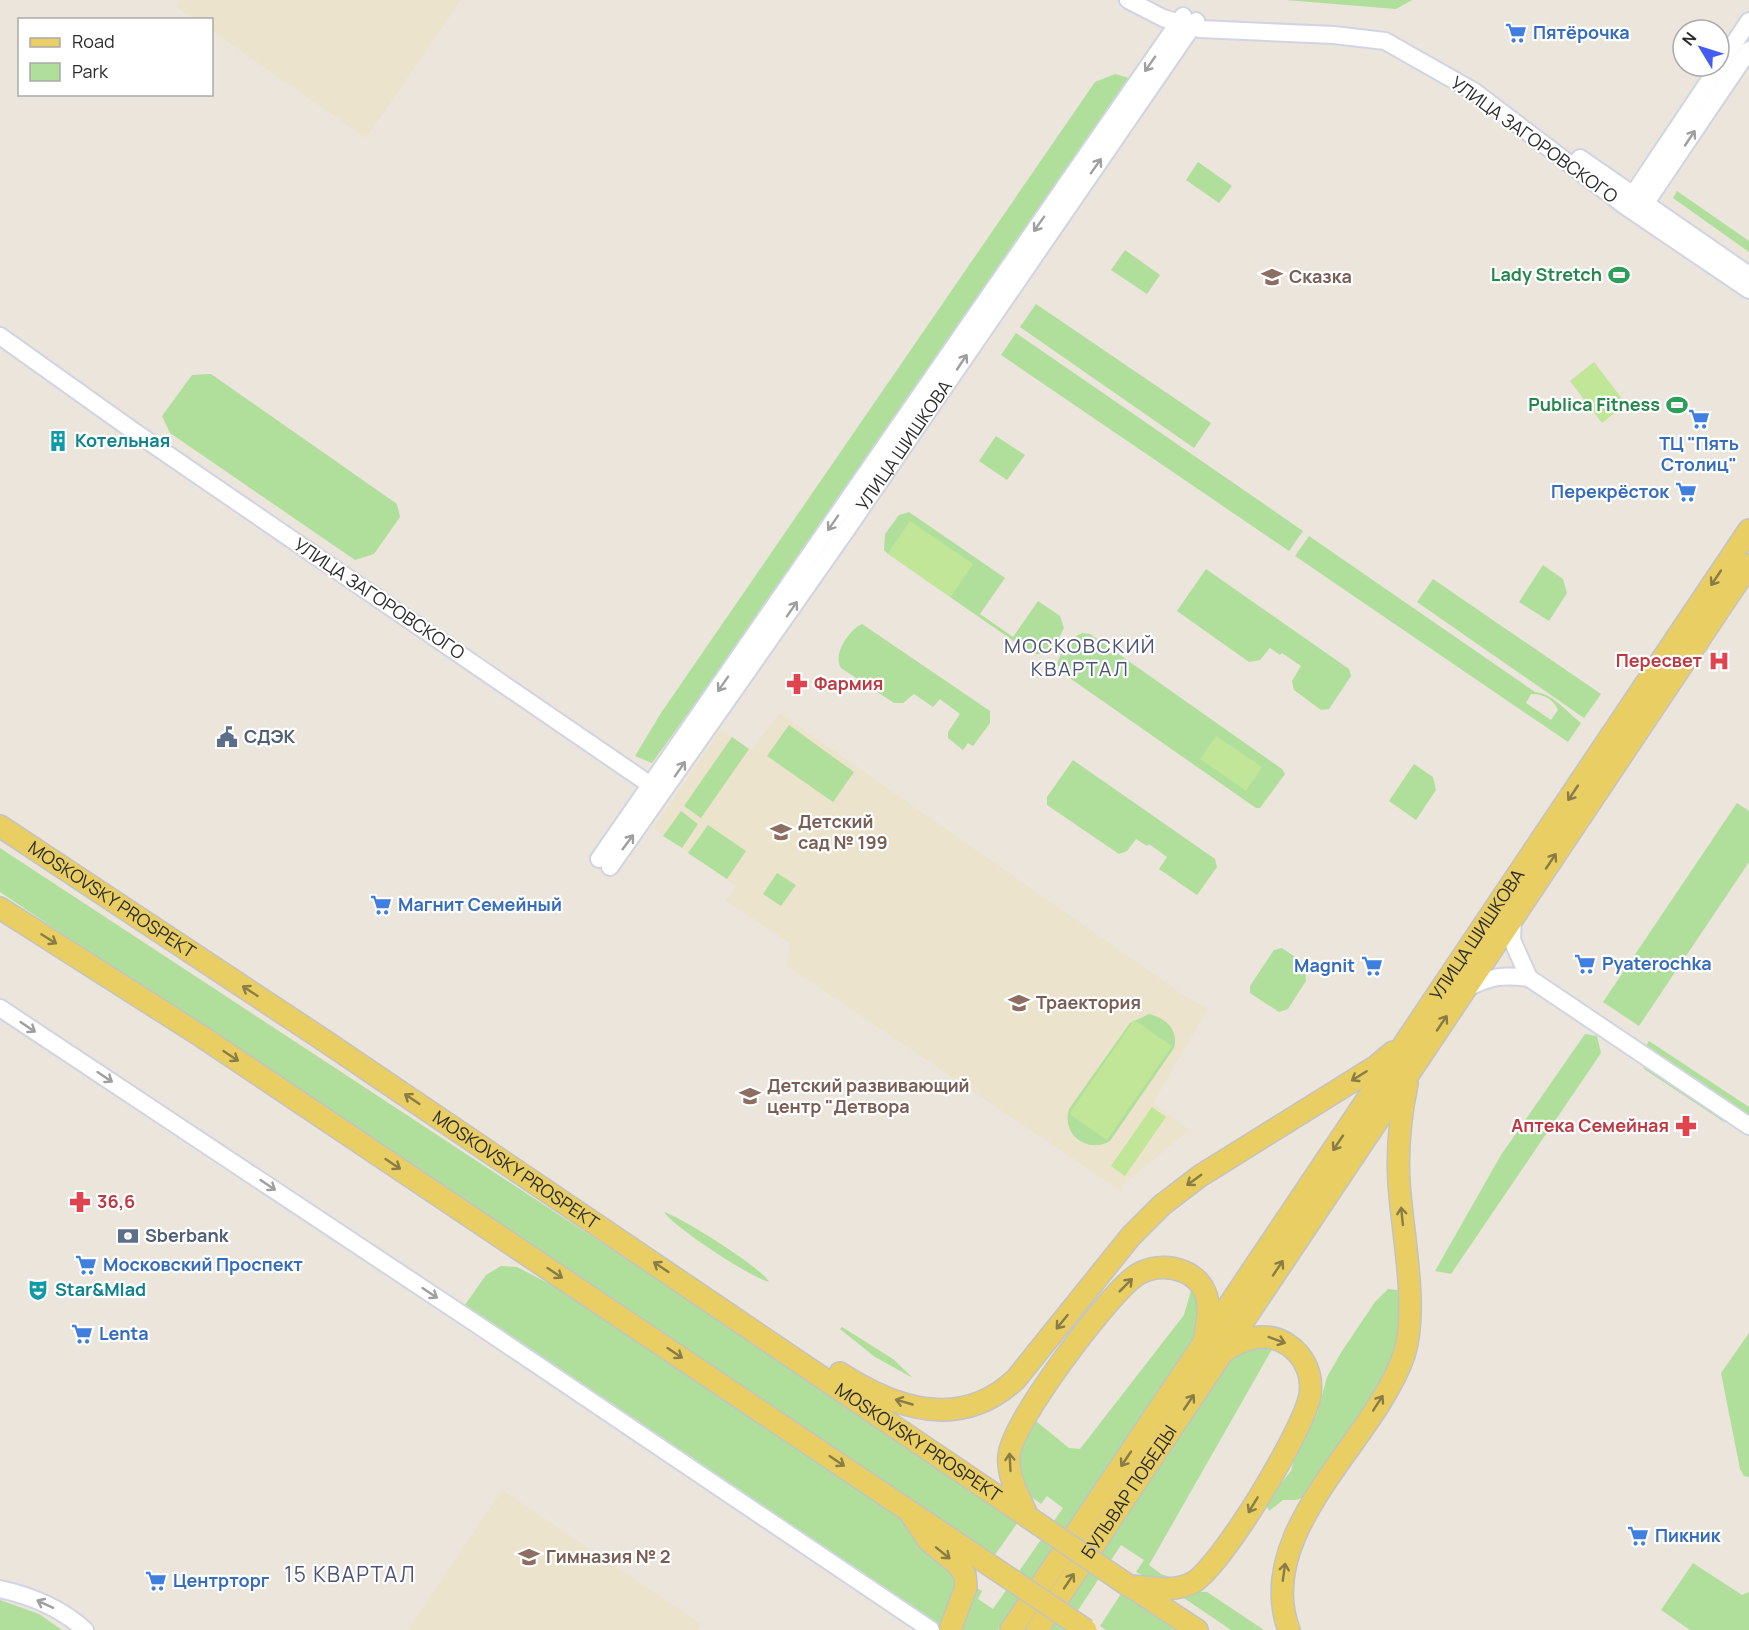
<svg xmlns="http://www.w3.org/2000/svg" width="1749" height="1630" font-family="Manrope,sans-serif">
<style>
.education{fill:#ece3cc}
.green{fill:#afdf9b;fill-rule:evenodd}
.pitch{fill:#c1e697}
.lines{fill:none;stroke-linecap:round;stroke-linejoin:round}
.minor-casing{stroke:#d1d4e2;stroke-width:20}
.major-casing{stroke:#c3c3c3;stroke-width:24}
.minor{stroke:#fff;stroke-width:16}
.major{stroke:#e9cf63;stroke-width:21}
.major-bridge-casing{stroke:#c3c3c3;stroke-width:24;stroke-linecap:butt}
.major-bridge{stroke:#e9cf63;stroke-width:21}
.oneway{stroke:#9f9f9f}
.oneway2{stroke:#8a7c46}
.labels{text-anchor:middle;stroke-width:4.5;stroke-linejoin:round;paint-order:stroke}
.shop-label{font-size:18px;font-weight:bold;fill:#366cbe;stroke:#fff;text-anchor:start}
.street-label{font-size:18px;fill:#2a2a2a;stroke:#fff}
.leisure-label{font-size:18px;font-weight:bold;fill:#27864d;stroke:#fff;text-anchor:end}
.education-label{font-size:18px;font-weight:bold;fill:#785e54;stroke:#fff;text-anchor:start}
.culture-label{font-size:18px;font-weight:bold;fill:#0d838f;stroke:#fff;text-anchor:start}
.health-label{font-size:18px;font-weight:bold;fill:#be3a42;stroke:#fff;text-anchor:end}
.service-label{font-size:18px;font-weight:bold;fill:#4e5e75;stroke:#fff;text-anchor:start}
.neighbourhood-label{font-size:20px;letter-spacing:1.5px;fill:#4c5278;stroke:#fff}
.quarter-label{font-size:21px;letter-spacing:1.5px;fill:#4c5278;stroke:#fff}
</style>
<rect width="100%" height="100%" fill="#ebe5dc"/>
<g class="education">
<path d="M180 0H461L366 138 212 31V20L194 19 176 7Z"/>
<path d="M780 713 1185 996 1208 1009 1153 1103 1189 1130 1118 1189 787 966 790 943 726 901 736 886 653 828 721 730 751 750Z"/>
<path d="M502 1490 701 1624 698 1630H408Z"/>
</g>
<g class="green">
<path d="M1286 0H1412L1396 9Z"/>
<path d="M1115 74 1129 78 740 641 652 763 635 756 661 713 1095 82Z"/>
<path d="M1198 162 1232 186 1219 203 1186 180Z"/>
<path d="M1677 191 1749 241V252L1673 198Z"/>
<path d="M1125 250 1160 275 1147 294 1111 270Z"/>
<path d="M1036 304 1211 423 1194 448 1020 327Z"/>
<path d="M1016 333 1303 531 1289 551 1001 355Z"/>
<path d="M211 374 397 504 400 517 374 554 355 560 170 433 162 416 192 375Z"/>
<path d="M996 436 1025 455 1007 480 979 461Z"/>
<path d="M909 512 1005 578 980 614 1013 637 1038 601 1060 616 1064 628C1057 642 1049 659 1031 653L950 597 972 564 910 522 888 554 884 550 885 534 899 515Z"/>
<path d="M1309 536 1535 692C1552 693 1567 712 1581 723L1568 742 1295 556ZM1531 694C1543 694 1553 698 1558 710L1551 720 1526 703Z"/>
<path d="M1543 565 1563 579 1567 593 1549 621 1519 602Z"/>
<path d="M1206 569 1349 669 1351 676 1329 709 1321 710 1294 690 1292 681 1301 666 1282 653 1280 655 1270 648 1260 660 1249 662 1177 611Z"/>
<path d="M1433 579 1601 694 1584 718 1417 602Z"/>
<path d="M862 624 990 711V723L973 746 968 743 963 750 948 738V732L960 714 940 699 933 707 914 694 903 703H894L841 668C832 654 850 629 862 624Z"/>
<path d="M1082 633 1090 634 1282 769 1285 774 1260 808H1256L1061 672 1057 664C1061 651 1070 638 1082 633Z"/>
<path d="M789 725 854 772 833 802 767 756Z"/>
<path d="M732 737 749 749 701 818 684 806Z"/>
<path d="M1073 760 1215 859 1217 867 1197 895 1159 869 1167 857 1149 844 1147 846 1136 839 1127 851 1119 854 1047 805V797Z"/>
<path d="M1414 764 1433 777 1436 790 1416 820 1389 801Z"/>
<path d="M1737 803 1749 811V862L1639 1026 1603 1002Z"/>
<path d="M681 811 698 824 682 848 663 836Z"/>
<path d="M708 825 746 851 727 879 688 853Z"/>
<path d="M0 848 1021 1518 992 1559 0 892Z"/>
<path d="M777 873 796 885 781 906 763 894Z"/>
<path d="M1282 948 1304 963 1306 981 1288 1009 1279 1012 1250 993V986L1274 950Z"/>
<path d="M1149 1014C1166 1018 1179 1030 1174 1048L1110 1141C1088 1154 1061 1135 1069 1109L1130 1023Z"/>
<path d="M1585 1034 1597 1036 1601 1053 1451 1274 1435 1271 1501 1155Z"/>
<path d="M1649 1041 1749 1107V1126L1740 1120 1724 1122 1644 1069 1641 1053Z"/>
<path d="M664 1212C681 1217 762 1268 769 1282 750 1277 675 1228 664 1212Z"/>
<path d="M501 1266 517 1267 586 1303 907 1508 958 1565 950 1630H931L460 1312 486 1275Z"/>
<path d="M1192 1287 1198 1306 1197 1334 998 1630H957L975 1587 982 1591 978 1599 993 1609 1063 1508 1047 1496 1041 1504 1021 1489 1015 1465 1031 1417 1069 1448 1080 1449 1184 1315Z"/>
<path d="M1388 1289 1397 1290 1404 1298 1399 1356 1308 1496 1296 1500H1283L1269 1511 1266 1505 1274 1485 1282 1482 1291 1471 1295 1455 1317 1414 1327 1377 1342 1351 1375 1302Z"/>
<path d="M842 1327 893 1359 913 1378 875 1357 840 1329Z"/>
<path d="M1749 1333V1477L1744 1476 1740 1469 1721 1373Z"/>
<path d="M1275 1344 1149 1565 1161 1574 1176 1579H1150L1136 1572 1144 1560 1121 1545 1065 1630H1048L1236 1351Z"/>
<path d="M1693 1563 1742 1595 1749 1592V1630H1690L1661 1610Z"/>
<path d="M1186 1591 1207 1592 1264 1630H1231L1181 1596Z"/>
<path d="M1121 1594 1176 1630H1106L1100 1626Z"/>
<path d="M0 1600 39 1614 62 1630H0Z"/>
</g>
<g class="pitch">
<path d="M1594 362 1626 404 1602 423 1570 381Z"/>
<path d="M910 521 973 564 950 597 888 554Z"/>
<path d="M1216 736 1262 767 1246 791 1200 759Z"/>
<path d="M1134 1020 1172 1046 1107 1140 1069 1114Z"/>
<path d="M1152 1107 1166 1117 1125 1176 1111 1166Z"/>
</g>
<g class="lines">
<defs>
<g id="minor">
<path d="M1128 0 1163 18 1200 29 1334 35 1385 41 1475 92 1625 206 1749 290"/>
<path d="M1719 66 1749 21"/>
<path d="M1580 158 1749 275"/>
<path d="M1626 205 1719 66"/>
<path d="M1639 213 1749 50"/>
<path d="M0 336 132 430 652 786"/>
<path d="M599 859 1183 16"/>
<path id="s1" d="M610 867 845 532 1196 21"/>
<path d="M1529 978 1749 1126"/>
<path d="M1466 989C1488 977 1503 974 1529 978L1512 940 1513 918"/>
<path d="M0 1008 487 1331 931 1630"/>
<path d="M0 1589C32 1596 61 1608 85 1630"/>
</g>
<g id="major">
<path id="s2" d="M0 826 325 1041 1028 1517"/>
<path d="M0 908 201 1036 994 1568"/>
<path d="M840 1373C897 1410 962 1430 1016 1379L1131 1236 1162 1205 1200 1176 1375 1067 1393 1052"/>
<path d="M912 1516 929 1541 958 1565 965 1575 966 1587 950 1630"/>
<path d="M1028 1517C1020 1498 1007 1477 1009 1456 1011 1423 1106 1298 1134 1277 1155 1261 1193 1265 1205 1292 1211 1305 1207 1323 1205 1337"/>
<path d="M1129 1586C1150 1587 1173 1593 1192 1583 1221 1568 1305 1428 1310 1395 1313 1374 1304 1355 1287 1344 1264 1330 1243 1339 1223 1352"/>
<path d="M1130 1586 1197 1630"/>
<path id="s3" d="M1011 1630 1749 530"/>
<path id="s4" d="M1037 1630 1749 565"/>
<path d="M1289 1630C1252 1531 1375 1441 1404 1355 1419 1310 1402 1231 1399 1183 1397 1149 1400 1117 1407 1084"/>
</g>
</defs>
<use href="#minor" class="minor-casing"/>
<use href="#major" class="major-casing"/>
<use href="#minor" class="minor"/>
<use href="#major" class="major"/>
<defs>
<g id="major-bridge">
<path d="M1028 1517 1129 1586"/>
<path d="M994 1568 1086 1630"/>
</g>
</defs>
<use href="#major-bridge" class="major-bridge-casing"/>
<use href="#major-bridge" class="major-bridge"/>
</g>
<defs><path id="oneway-shaft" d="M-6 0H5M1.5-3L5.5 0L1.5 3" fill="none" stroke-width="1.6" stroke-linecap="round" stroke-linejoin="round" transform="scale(1.5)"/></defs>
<g class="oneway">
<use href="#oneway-shaft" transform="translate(1150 64) rotate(125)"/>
<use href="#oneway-shaft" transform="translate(1690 138) rotate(-56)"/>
<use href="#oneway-shaft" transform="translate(1096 166) rotate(-55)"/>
<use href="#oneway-shaft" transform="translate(1039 224) rotate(125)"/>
<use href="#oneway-shaft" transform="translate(962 362) rotate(-56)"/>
<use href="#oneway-shaft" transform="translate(833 523) rotate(125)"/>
<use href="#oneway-shaft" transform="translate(792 609) rotate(-55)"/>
<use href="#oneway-shaft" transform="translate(723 684) rotate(125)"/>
<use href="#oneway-shaft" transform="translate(680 769) rotate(-55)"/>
<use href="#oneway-shaft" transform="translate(628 842) rotate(-53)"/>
<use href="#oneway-shaft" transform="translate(28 1027) rotate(34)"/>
<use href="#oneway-shaft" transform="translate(105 1077) rotate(34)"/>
<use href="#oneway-shaft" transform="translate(268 1185) rotate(34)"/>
<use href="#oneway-shaft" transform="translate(430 1293) rotate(34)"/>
<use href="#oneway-shaft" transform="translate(45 1604) rotate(-155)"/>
</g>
<g class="oneway2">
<use href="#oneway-shaft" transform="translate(1716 578) rotate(124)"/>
<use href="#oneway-shaft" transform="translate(1573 793) rotate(124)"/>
<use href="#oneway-shaft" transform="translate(1551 861) rotate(-56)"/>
<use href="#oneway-shaft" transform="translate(49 939) rotate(32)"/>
<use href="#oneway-shaft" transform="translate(250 991) rotate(-147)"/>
<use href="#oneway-shaft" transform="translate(1442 1023) rotate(-56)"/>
<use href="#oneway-shaft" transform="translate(231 1056) rotate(34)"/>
<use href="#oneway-shaft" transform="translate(1359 1076) rotate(148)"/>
<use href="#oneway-shaft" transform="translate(412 1099) rotate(-146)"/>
<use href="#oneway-shaft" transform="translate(1338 1143) rotate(124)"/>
<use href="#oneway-shaft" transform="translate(393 1164) rotate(34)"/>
<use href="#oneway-shaft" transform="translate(1194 1180) rotate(144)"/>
<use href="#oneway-shaft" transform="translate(1402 1216) rotate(-96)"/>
<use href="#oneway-shaft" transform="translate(661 1267) rotate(-146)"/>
<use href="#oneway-shaft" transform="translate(1278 1268) rotate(-56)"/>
<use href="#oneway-shaft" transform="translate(555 1273) rotate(34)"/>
<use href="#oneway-shaft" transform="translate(1126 1285) rotate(-45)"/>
<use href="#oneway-shaft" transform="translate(1062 1322) rotate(129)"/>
<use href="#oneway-shaft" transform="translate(1277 1340) rotate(20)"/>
<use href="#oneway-shaft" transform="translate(675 1353) rotate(34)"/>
<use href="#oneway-shaft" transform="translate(904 1402) rotate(-164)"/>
<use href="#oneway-shaft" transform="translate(1189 1402) rotate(-56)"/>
<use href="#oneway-shaft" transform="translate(1378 1403) rotate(-57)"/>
<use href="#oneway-shaft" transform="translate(1126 1459) rotate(124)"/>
<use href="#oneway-shaft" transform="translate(837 1461) rotate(34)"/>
<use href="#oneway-shaft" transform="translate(1010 1462) rotate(-93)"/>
<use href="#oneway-shaft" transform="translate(1253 1505) rotate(121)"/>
<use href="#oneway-shaft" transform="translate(943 1553) rotate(39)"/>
<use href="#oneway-shaft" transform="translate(1284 1572) rotate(-82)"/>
<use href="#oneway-shaft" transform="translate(1069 1581) rotate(-56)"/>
</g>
<defs>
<symbol id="supermarket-bare" viewBox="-9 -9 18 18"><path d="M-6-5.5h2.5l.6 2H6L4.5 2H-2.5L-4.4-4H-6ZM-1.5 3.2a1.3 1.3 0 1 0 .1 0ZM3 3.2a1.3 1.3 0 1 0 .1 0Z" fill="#3f7fe0" stroke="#fff" stroke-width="2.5" paint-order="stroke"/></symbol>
<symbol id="stadium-bare" viewBox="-9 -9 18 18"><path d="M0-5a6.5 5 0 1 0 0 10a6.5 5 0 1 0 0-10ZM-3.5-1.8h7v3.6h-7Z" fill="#2e9e5b" stroke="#fff" stroke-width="2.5" paint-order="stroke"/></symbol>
<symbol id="school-bare" viewBox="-9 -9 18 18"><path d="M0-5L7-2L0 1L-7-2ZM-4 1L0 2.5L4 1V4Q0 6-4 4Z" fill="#8d6e63" stroke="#fff" stroke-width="2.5" paint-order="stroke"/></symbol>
<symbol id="building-bare" viewBox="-9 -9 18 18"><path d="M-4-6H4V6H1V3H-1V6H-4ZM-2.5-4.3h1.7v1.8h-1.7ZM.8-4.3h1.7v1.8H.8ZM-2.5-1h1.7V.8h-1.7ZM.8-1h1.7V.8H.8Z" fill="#0f9aa8" stroke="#fff" stroke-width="2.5" paint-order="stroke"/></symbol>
<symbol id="hospital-bare" viewBox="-9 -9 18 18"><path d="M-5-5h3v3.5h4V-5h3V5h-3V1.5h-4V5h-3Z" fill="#e0444e" stroke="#fff" stroke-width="2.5" paint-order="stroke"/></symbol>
<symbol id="pharmacy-bare" viewBox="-9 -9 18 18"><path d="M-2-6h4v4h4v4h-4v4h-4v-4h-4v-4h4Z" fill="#e0444e" stroke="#fff" stroke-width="2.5" paint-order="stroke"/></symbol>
<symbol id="civic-bare" viewBox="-9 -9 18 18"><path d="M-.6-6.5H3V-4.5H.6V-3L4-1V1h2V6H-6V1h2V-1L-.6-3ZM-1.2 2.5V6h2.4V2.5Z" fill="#5c6f8a" stroke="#fff" stroke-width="2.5" paint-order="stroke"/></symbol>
<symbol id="bank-bare" viewBox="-9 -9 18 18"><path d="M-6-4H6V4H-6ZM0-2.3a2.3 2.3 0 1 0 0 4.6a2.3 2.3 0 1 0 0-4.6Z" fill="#5c6f8a" stroke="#fff" stroke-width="2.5" paint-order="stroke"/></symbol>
<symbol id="theatre-bare" viewBox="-9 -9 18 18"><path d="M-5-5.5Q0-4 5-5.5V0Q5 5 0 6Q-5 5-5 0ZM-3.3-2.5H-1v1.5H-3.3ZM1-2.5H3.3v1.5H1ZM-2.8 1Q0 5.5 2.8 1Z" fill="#0f9aa8" stroke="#fff" stroke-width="2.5" paint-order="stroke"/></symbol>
</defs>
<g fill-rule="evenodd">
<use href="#supermarket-bare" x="1501" y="18" width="30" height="30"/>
<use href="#stadium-bare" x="1604" y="260" width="30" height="30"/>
<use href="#school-bare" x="1257" y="262" width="30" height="30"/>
<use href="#stadium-bare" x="1662" y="390" width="30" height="30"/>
<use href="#supermarket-bare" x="1684" y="404" width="30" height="30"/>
<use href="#building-bare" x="43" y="426" width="30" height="30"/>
<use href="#supermarket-bare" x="1671" y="477" width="30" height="30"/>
<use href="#hospital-bare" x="1704" y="646" width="30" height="30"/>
<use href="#pharmacy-bare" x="782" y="669" width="30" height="30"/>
<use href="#civic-bare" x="212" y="722" width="30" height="30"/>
<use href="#school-bare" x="766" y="817" width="30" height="30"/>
<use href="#supermarket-bare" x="366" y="890" width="30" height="30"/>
<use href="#supermarket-bare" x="1570" y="949" width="30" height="30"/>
<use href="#supermarket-bare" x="1357" y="951" width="30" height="30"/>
<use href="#school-bare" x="1004" y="988" width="30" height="30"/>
<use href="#school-bare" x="735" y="1081" width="30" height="30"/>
<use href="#pharmacy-bare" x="1671" y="1111" width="30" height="30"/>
<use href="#pharmacy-bare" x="65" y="1187" width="30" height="30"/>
<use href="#bank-bare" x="113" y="1221" width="30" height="30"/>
<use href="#supermarket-bare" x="71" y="1250" width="30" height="30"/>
<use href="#theatre-bare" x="23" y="1275" width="30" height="30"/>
<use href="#supermarket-bare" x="67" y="1319" width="30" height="30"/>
<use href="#supermarket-bare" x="1623" y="1521" width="30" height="30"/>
<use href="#school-bare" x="514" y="1542" width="30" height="30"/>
<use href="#supermarket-bare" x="141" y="1566" width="30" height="30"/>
</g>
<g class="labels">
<g class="shop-label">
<text x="1533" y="39">Пятёрочка</text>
<text x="1699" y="450" text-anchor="middle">ТЦ "Пять<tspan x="1699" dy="21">Столиц"</tspan></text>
<text x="1669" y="498" text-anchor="end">Перекрёсток</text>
<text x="398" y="911">Магнит Семейный</text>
<text x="1602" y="970">Pyaterochka</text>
<text x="1355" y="972" text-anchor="end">Magnit</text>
<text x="103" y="1271">Московский Проспект</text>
<text x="99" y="1340">Lenta</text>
<text x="1655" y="1542">Пикник</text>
<text x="173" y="1587">Центрторг</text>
</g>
<g class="street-label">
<text transform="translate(1534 140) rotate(36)" y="6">УЛИЦА ЗАГОРОВСКОГО</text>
<text dy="6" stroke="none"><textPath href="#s1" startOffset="514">УЛИЦА ШИШКОВА</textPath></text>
<text transform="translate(379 599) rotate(34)" y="6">УЛИЦА ЗАГОРОВСКОГО</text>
<text dy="6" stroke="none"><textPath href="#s2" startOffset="134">MOSKOVSKY PROSPEKT</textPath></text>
<text dy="6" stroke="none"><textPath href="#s3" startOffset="837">УЛИЦА ШИШКОВА</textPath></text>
<text dy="6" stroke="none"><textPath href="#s2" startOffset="620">MOSKOVSKY PROSPEKT</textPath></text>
<text dy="6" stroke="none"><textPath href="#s2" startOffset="1106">MOSKOVSKY PROSPEKT</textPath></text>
<text dy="6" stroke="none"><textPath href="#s4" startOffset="166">БУЛЬВАР ПОБЕДЫ</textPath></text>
</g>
<g class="leisure-label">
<text x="1602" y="281">Lady Stretch</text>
<text x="1660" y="411">Publica Fitness</text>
</g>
<g class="education-label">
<text x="1289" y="283">Сказка</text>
<text x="798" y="828">Детский<tspan x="798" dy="21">сад № 199</tspan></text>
<text x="1036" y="1009">Траектория</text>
<text x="767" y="1092">Детский развивающий<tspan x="767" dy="21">центр "Детвора</tspan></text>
<text x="546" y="1563">Гимназия № 2</text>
</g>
<g class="culture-label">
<text x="75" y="447">Котельная</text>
<text x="55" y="1296">Star&amp;Mlad</text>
</g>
<g class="health-label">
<text x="1702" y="667">Пересвет</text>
<text x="814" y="690" text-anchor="start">Фармия</text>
<text x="1669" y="1132">Аптека Семейная</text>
<text x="97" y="1208" text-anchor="start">36,6</text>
</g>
<g class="service-label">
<text x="244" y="743">СДЭК</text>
<text x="145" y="1242">Sberbank</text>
</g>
<g class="neighbourhood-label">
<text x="1080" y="653">МОСКОВСКИЙ<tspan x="1080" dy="23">КВАРТАЛ</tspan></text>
</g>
<g class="quarter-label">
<text x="350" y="1582">15 КВАРТАЛ</text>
</g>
</g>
<rect x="18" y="18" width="195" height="78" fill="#ffffff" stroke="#aaaaaa" stroke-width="1.5"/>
<rect x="30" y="38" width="30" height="9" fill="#e9cf63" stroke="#aaaaaa" stroke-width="1.5"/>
<text x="72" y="48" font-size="18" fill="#2a2a2a">Road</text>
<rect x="30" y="63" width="30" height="18" fill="#afdf9b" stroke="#aaaaaa" stroke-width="1.5"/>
<text x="72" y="78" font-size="18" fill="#2a2a2a">Park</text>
<g transform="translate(1701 48) rotate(308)"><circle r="28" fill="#ffffff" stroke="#aaaaaa" stroke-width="1.5"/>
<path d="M0-4.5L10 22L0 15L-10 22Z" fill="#445df0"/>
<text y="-9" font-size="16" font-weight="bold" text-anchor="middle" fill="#2a2a2a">N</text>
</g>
</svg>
